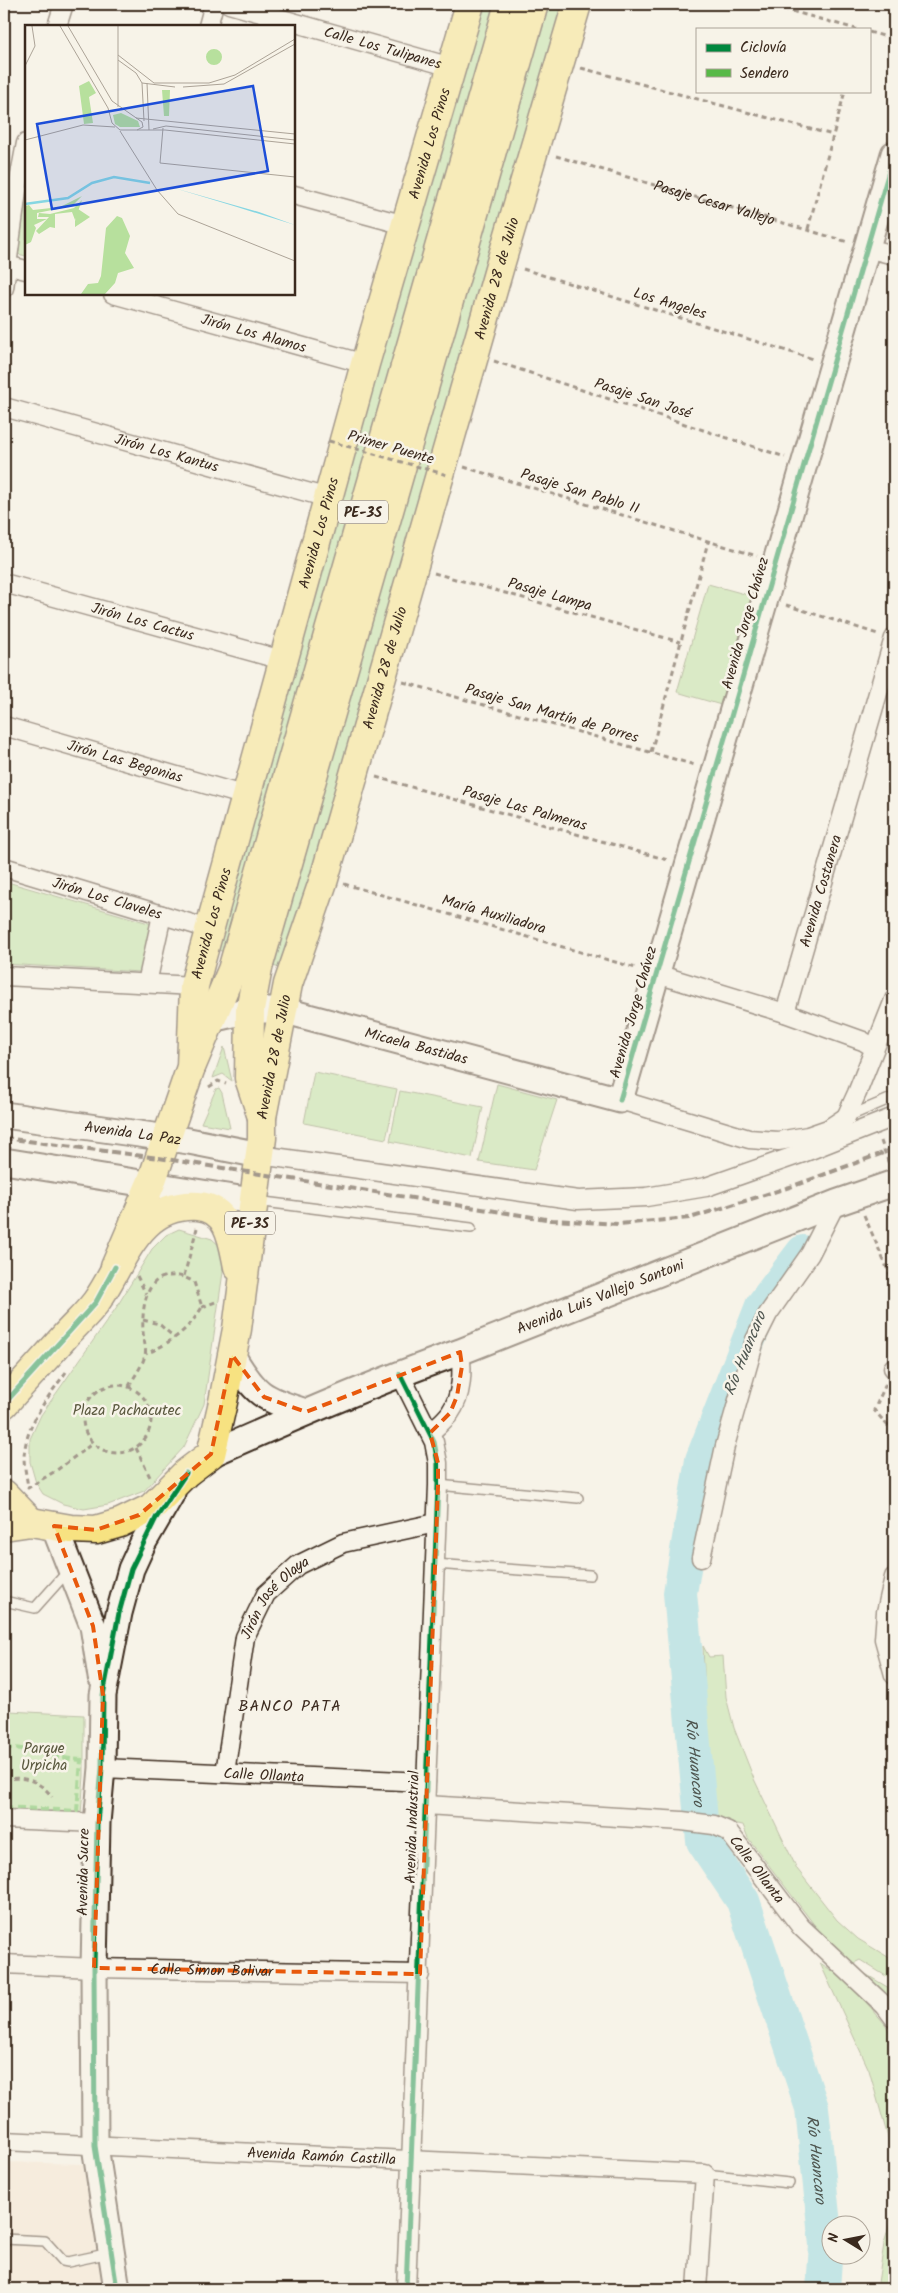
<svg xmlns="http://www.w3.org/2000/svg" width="898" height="2293" font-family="Kalam,sans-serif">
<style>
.built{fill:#f3e5d1}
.green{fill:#b7e09d;stroke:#79855e}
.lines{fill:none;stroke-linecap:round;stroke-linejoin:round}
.river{stroke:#86d6e2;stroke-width:34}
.lane-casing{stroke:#3b2a1e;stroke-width:12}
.street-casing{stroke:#3b2a1e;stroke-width:21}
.secondary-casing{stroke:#3b2a1e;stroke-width:29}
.primary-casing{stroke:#3b2a1e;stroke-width:31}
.highway-casing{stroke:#3b2a1e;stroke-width:31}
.path{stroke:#3b2a1e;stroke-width:3;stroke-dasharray:5 4;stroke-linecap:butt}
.lane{stroke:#f7f3e8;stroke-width:9}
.street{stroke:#f7f3e8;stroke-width:18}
.secondary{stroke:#f7f3e8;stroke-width:25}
.primary{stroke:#f7e281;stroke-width:28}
.highway{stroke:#f7e281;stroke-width:28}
.rail{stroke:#3b2a1e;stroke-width:4;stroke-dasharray:8 4;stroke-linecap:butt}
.path-bridge{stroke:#3b2a1e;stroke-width:3;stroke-dasharray:5 4;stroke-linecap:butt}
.quiet{stroke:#58b947;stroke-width:4;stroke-dasharray:8 4;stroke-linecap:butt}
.cycleway-casing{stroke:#f7f3e8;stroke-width:8}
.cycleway{stroke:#00873e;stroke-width:5}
.marked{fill:none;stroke:#e8590c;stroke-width:4;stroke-dasharray:10 6;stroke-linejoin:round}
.labels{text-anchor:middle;stroke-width:5;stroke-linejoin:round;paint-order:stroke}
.shield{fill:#f7f3e8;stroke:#73665b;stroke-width:1}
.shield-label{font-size:14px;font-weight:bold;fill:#3b2a1e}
.street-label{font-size:15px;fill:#3b2a1e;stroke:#f7f3e8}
.park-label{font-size:15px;fill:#5a583e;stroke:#f7f3e8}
.water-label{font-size:16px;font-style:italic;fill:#4e554f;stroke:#f7f3e8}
.neighbourhood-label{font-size:16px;letter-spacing:1px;fill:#3b2a1e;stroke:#f7f3e8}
.inset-river{fill:none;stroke:#86d6e2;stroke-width:2.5}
.inset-road{fill:none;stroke:#aca397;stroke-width:1}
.view{fill:#1d4ed8;fill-opacity:0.15;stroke:#1d4ed8;stroke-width:2.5}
.inset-edge{fill:none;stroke:#3b2a1e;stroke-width:2.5}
</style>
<rect width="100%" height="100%" fill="#f7f3e8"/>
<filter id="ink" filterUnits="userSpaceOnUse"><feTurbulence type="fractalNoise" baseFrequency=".02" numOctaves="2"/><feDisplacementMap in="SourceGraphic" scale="10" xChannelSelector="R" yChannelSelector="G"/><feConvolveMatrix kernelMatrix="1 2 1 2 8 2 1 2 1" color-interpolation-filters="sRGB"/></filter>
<g filter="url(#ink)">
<path class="built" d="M4 2162 83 2164 105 2289H4Z"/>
<g class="green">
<path d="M481 4H500L229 954 211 947Z"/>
<path d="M541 4H564L290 971 266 964Z"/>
<path d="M25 204H26V256L18 254Z"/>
<path d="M708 584 752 596 721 705 677 692Z"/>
<path d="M4 881 152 924 141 972 4 964Z"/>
<path d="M224 1047 232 1081 223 1074 213 1078Z"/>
<path d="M314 1072 397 1089 386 1139 304 1123Z"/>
<path d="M497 1084 557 1100 534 1170 479 1162Z"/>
<path d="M219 1088 222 1093 230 1128 201 1123 216 1089Z"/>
<path d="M400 1091 483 1107 472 1158 390 1141Z"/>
<path d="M179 1229 212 1239 222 1248 223 1272 204 1404 184 1447 144 1491 108 1505 84 1509 63 1504 43 1494 36 1483 30 1462V1439L41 1415 116 1308 152 1249 166 1235Z"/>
<path d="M703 1646 709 1657 723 1656 726 1697 734 1728 754 1779 797 1869 837 1920 858 1939 888 1957 894 1964V1981L860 1960 852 1964 822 1935 748 1838 743 1825 710 1820Z"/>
<path d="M4 1699H7L9 1711 84 1715V1776L81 1814 4 1811Z"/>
<path d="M820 1963 847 1980 885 2024 894 2039V2289H877L884 2244 893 2212 889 2141 869 2070Z"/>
<path d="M862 1972 894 1991V2005L858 1974Z"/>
</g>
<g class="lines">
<path class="river" id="s1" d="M803 1252 762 1306 702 1460 680 1593 703 1841 743 1901 812 2108 826 2245 823 2289"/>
<defs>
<g id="lane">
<path d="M847 1117 894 1097"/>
<path d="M256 1201 471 1228"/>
<path d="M438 1485 578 1498"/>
<path d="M434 1564 590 1575"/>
<path d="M4 1601 35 1608 69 1570"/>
<path d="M705 2174 789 2183"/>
<path d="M4 2239 45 2241 63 2261 68 2262 110 2253"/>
</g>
<g id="street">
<path id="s3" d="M229 4 451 67"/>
<path d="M57 26 64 4"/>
<path d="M208 26 214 4"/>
<path d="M294 195 405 225"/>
<path d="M867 248 894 255"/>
<path d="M6 265 26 270"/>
<path d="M4 288 17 191 26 143"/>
<path id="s4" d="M113 294 365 364"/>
<path id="s5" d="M4 407 328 498"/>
<path id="s6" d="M4 583 282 660"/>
<path id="s7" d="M4 726 246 796"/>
<path id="s8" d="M4 867 209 929"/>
<path id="s9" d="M657 974 785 1013 894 638"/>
<path d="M4 976 194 986"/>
<path d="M147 983 162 915"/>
<path d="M785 1013 863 1041 874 1048"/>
<path d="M620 1100 749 1139 778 1141 808 1136 828 1129 846 1117"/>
<path d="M839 1127 846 1117 857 1093 894 1000"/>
<path d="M260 1155 578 1200 646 1197 706 1187 803 1153 894 1117"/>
<path d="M893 1368 894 1367"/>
<path d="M400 1374 434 1442 438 1463V1485L406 2289"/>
<path d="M430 1433C436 1427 445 1420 450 1413 462 1396 463 1371 460 1352"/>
<path d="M701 1558 725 1446 755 1340 768 1314 810 1254 836 1203"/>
<path d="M894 1577 886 1612 884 1639 894 1675"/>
<path id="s10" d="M102 1768 426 1782"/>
<path id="s11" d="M225 1773 245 1637 266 1594 298 1565 343 1543 436 1523"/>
<path id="s12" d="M426 1805 682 1821 714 1825 728 1831 801 1927 885 2006 894 2018"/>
<path d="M4 1819 97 1823"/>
<path id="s13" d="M4 1964 94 1968 420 1974"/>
<path id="s14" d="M4 2141 705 2174 697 2289"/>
</g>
<g id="secondary">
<path id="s15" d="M211 1019 250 1010H282L620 1100 894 154"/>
<path id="s16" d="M4 1115 189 1141 260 1155"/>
<path d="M4 1161 252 1201"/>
<path d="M232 1355C255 1394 262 1399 306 1412"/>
<path id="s17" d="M211 1454C293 1418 375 1382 460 1352L836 1203 894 1183"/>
<path d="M54 1526 93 1626 101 1677"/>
<path d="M117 2289 95 2146 94 1968 97 1823 102 1768 103 1695 119 1613 131 1569 143 1543 172 1493"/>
</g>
<g id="primary">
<path d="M192 1065 232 970 509 4"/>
<path d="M262 1117 249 1078 250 1010 258 968 534 4"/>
</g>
<g id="highway">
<path id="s18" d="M115 1267 151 1183 191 1067 194 986 201 960 365 364 470 4"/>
<path d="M4 1404C24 1381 45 1359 65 1336 75 1325 87 1314 96 1302 124 1263 137 1202 198 1206 230 1208 233 1243 238 1267"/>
<path d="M4 1494 31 1522"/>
<path id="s19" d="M4 1526 31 1522 71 1529 96 1530 120 1523 151 1508 186 1473 211 1454 223 1402 237 1329 262 1138V1117L288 984 324 879 501 262 577 4"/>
</g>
</defs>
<use href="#lane" class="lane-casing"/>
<use href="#street" class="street-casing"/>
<use href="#secondary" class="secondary-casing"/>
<use href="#primary" class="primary-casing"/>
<use href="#highway" class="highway-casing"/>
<g class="path">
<path d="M766 4 856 29"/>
<path d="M869 32 894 39"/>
<path d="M581 68 833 135"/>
<path id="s2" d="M556 156 848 242"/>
<path d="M808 229 845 91"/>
<path d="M523 269 813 359"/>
<path d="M494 361 785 457"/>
<path d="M464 467 757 556"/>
<path d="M434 573 680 642"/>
<path d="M786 605 878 634"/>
<path d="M403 682 695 765"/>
<path d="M651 752 708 542"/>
<path d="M376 777 668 860"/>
<path d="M344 884 636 968"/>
<path d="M209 1087 218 1081 226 1084"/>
<path d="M864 1215 894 1284"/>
<path d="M137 1276 146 1294"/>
<path d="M184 1276 197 1228"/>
<path d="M202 1307 218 1301"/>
<path d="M143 1320 159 1324 175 1338"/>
<path d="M66 1372C47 1399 26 1423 24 1457 24 1467 27 1478 28 1488L57 1470 93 1443"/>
<path d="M886 1384 874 1410 894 1433"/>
<circle cx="117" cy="1419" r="34"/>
<path d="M129 1386C134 1377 143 1365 145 1355 147 1348 143 1339 143 1331 142 1314 144 1282 164 1277 176 1274 184 1276 194 1282L202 1307C189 1330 170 1343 146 1354"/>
<path d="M136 1448 150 1477"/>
<path d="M4 1780C22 1775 41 1781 52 1797"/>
</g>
<use href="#lane" class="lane"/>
<use href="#street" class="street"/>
<use href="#secondary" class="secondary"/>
<use href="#primary" class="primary"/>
<use href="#highway" class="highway"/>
<path class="rail" d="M4 1138 159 1158 552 1220 619 1224 690 1218 793 1186 894 1149"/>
<g class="path-bridge">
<path d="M329 441 447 475"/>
<path d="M881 1141 891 1170"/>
</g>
<g class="quiet">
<path d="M4 1748C32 1747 57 1760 84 1760"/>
<path d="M4 1807 77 1811 81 1760"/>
</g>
<defs>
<g id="cycleway">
<path d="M620 1100 894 154"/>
<path d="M400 1374 434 1442 438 1463V1485L406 2289"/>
<path d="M4 1404 96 1302 115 1267"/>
<path d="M117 2289 95 2146 94 1968 97 1823 102 1768 103 1695 119 1613 131 1569 156 1518 186 1473"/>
</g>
</defs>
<use href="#cycleway" class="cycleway-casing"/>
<use href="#cycleway" class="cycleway"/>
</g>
</g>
<path d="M0 0H898V2293H0ZM460 1352 462 1366 457 1396 450 1413 430 1433 438 1463V1485L420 1974 94 1968 103 1695 93 1626 54 1526 96 1530 139 1515 211 1454 232 1355 264 1397 306 1412Z" fill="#f7f3e8" fill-opacity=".55" fill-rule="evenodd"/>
<path class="marked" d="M460 1352 462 1366 457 1396 450 1413 430 1433 438 1463V1485L420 1974 94 1968 103 1695 93 1626 54 1526 96 1530 139 1515 211 1454 232 1355 264 1397 306 1412Z"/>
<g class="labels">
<g class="shield">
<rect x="338" y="500.5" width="50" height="23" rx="4"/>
<rect x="225" y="1211.5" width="50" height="23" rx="4"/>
</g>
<g class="shield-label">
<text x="363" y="517">PE-3S</text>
<text x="250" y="1228">PE-3S</text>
</g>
<g class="street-label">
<text dy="5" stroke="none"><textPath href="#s3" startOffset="160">Calle Los Tulipanes</textPath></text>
<text dy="5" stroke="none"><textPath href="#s18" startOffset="1170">Avenida Los Pinos</textPath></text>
<text dy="5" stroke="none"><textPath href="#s2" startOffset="165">Pasaje Cesar Vallejo</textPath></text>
<text dy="5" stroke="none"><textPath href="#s19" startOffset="1446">Avenida 28 de Julio</textPath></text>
<text transform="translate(670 303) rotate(17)" y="5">Los Angeles</text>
<text dy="5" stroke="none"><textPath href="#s4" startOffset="146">Jirón Los Alamos</textPath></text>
<text transform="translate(643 398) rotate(18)" y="5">Pasaje San José</text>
<text transform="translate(391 447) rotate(16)" y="5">Primer Puente</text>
<text dy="5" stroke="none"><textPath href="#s5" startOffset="169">Jirón Los Kantus</textPath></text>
<text transform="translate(580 491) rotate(17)" y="5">Pasaje San Pablo II</text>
<text dy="5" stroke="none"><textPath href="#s18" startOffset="765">Avenida Los Pinos</textPath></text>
<text transform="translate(550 594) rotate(16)" y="5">Pasaje Lampa</text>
<text dy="5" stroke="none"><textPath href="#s6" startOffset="144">Jirón Los Cactus</textPath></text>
<text transform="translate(745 623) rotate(-74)" y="5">Avenida Jorge Chávez</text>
<text dy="5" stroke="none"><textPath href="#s19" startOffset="1041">Avenida 28 de Julio</textPath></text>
<text transform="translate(552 713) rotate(16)" y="5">Pasaje San Martín de Porres</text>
<text dy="5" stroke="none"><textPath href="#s7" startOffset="126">Jirón Las Begonias</textPath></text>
<text transform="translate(525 808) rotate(16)" y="5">Pasaje Las Palmeras</text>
<text dy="5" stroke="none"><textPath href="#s9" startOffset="261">Avenida Costanera</textPath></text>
<text dy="5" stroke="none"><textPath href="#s8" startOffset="108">Jirón Los Claveles</textPath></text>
<text transform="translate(494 914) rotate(16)" y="5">María Auxiliadora</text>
<text dy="5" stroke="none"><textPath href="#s18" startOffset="360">Avenida Los Pinos</textPath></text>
<text transform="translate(633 1012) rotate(-74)" y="5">Avenida Jorge Chávez</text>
<text dy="5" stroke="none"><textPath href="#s15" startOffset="211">Micaela Bastidas</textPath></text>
<text dy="5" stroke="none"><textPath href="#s19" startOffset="636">Avenida 28 de Julio</textPath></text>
<text dy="5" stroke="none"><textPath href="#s16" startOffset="130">Avenida La Paz</textPath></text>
<text dy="5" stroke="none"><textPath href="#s17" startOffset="420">Avenida Luis Vallejo Santoni</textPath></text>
<text dy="5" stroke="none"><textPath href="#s11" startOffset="188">Jirón José Olaya</textPath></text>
<text dy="5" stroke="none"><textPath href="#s10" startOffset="162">Calle Ollanta</textPath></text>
<text transform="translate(412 1827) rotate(-88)" y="5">Avenida Industrial</text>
<text dy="5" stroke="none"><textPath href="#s12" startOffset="352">Calle Ollanta</textPath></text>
<text transform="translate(83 1872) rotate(-89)" y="5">Avenida Sucre</text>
<text dy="5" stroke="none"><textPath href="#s13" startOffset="208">Calle Simon Bolivar</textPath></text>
<text dy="5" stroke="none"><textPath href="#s14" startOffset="318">Avenida Ramón Castilla</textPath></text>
</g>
<g class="park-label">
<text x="127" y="1415">Plaza Pachacutec</text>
<text x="44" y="1753">Parque<tspan x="44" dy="17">Urpicha</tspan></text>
</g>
<g class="water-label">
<text transform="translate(744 1353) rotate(-68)" y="6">Río Huancaro</text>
<text dy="6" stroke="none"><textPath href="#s1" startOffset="538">Río Huancaro</textPath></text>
<text dy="6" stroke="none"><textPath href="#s1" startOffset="959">Río Huancaro</textPath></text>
</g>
<g class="neighbourhood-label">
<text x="290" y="1711">BANCO PATA</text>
</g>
</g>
<g transform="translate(25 25)">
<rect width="270" height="270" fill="#f7f3e8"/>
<path d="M181 32a8 8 0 1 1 16 0a8 8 0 1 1-16 0ZM64 56 71 68 64 72 68 98 59 99 54 61ZM137 65H145L144 91H139ZM96 88 113 96 115 102H95L90 99 88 90ZM57 171 47 181 12 188V194H22L9 200 11 203 6 217 0 220V181L4 180 8 185 35 182ZM57 175 50 195 47 187 30 189V203L25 202 14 209 11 206 24 192H13L14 188 25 189 49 183ZM53 184 65 192 50 202V196ZM92 191 97 193 105 211 100 228 109 243 93 248 90 258 80 269H56L63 259 73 258 76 251 81 203Z" fill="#b7e09d"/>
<path d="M149 163 234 187 270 200 212 182Z" fill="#86d6e2"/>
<path class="inset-river" d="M0 179 43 173 67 158 89 152 125 158"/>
<path class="inset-road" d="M35 1 83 83 87 98 95 105H140L270 119M43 1 87 76 117 97 118 102 112 105M93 1V82M93 30 129 58H184L210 50 270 14M93 35 111 48 117 58 119 96M0 41 10 21 7 1M117 58 150 62M122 58 124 105M158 62 199 59 270 19M111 93 270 109M138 103 135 138 270 152M128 104 141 101 270 115M95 106 132 165 153 189 270 236M0 115 58 100 90 102"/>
<path class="view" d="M228 61 243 146 27 184 12 99Z"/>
<rect width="270" height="270" class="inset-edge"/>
</g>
<rect width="898" height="2293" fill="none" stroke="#f7f3e8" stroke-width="20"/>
<rect x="10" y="10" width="878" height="2273" fill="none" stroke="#3b2a1e" stroke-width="2" filter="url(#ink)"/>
<rect x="696" y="28" width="175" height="65" fill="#f7f3e8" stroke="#aca397"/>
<rect x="706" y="44" width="25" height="8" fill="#00873e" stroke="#aca397"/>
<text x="740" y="52" font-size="15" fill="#3b2a1e">Ciclovía</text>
<rect x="706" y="69" width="25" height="8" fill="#58b947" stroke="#aca397"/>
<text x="740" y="78" font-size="15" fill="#3b2a1e">Sendero</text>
<g transform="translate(846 2240) rotate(280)"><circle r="24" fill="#f7f3e8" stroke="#aca397"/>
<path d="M0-4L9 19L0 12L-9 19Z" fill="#3b2a1e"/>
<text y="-8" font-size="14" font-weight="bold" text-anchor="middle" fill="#3b2a1e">N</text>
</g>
</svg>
